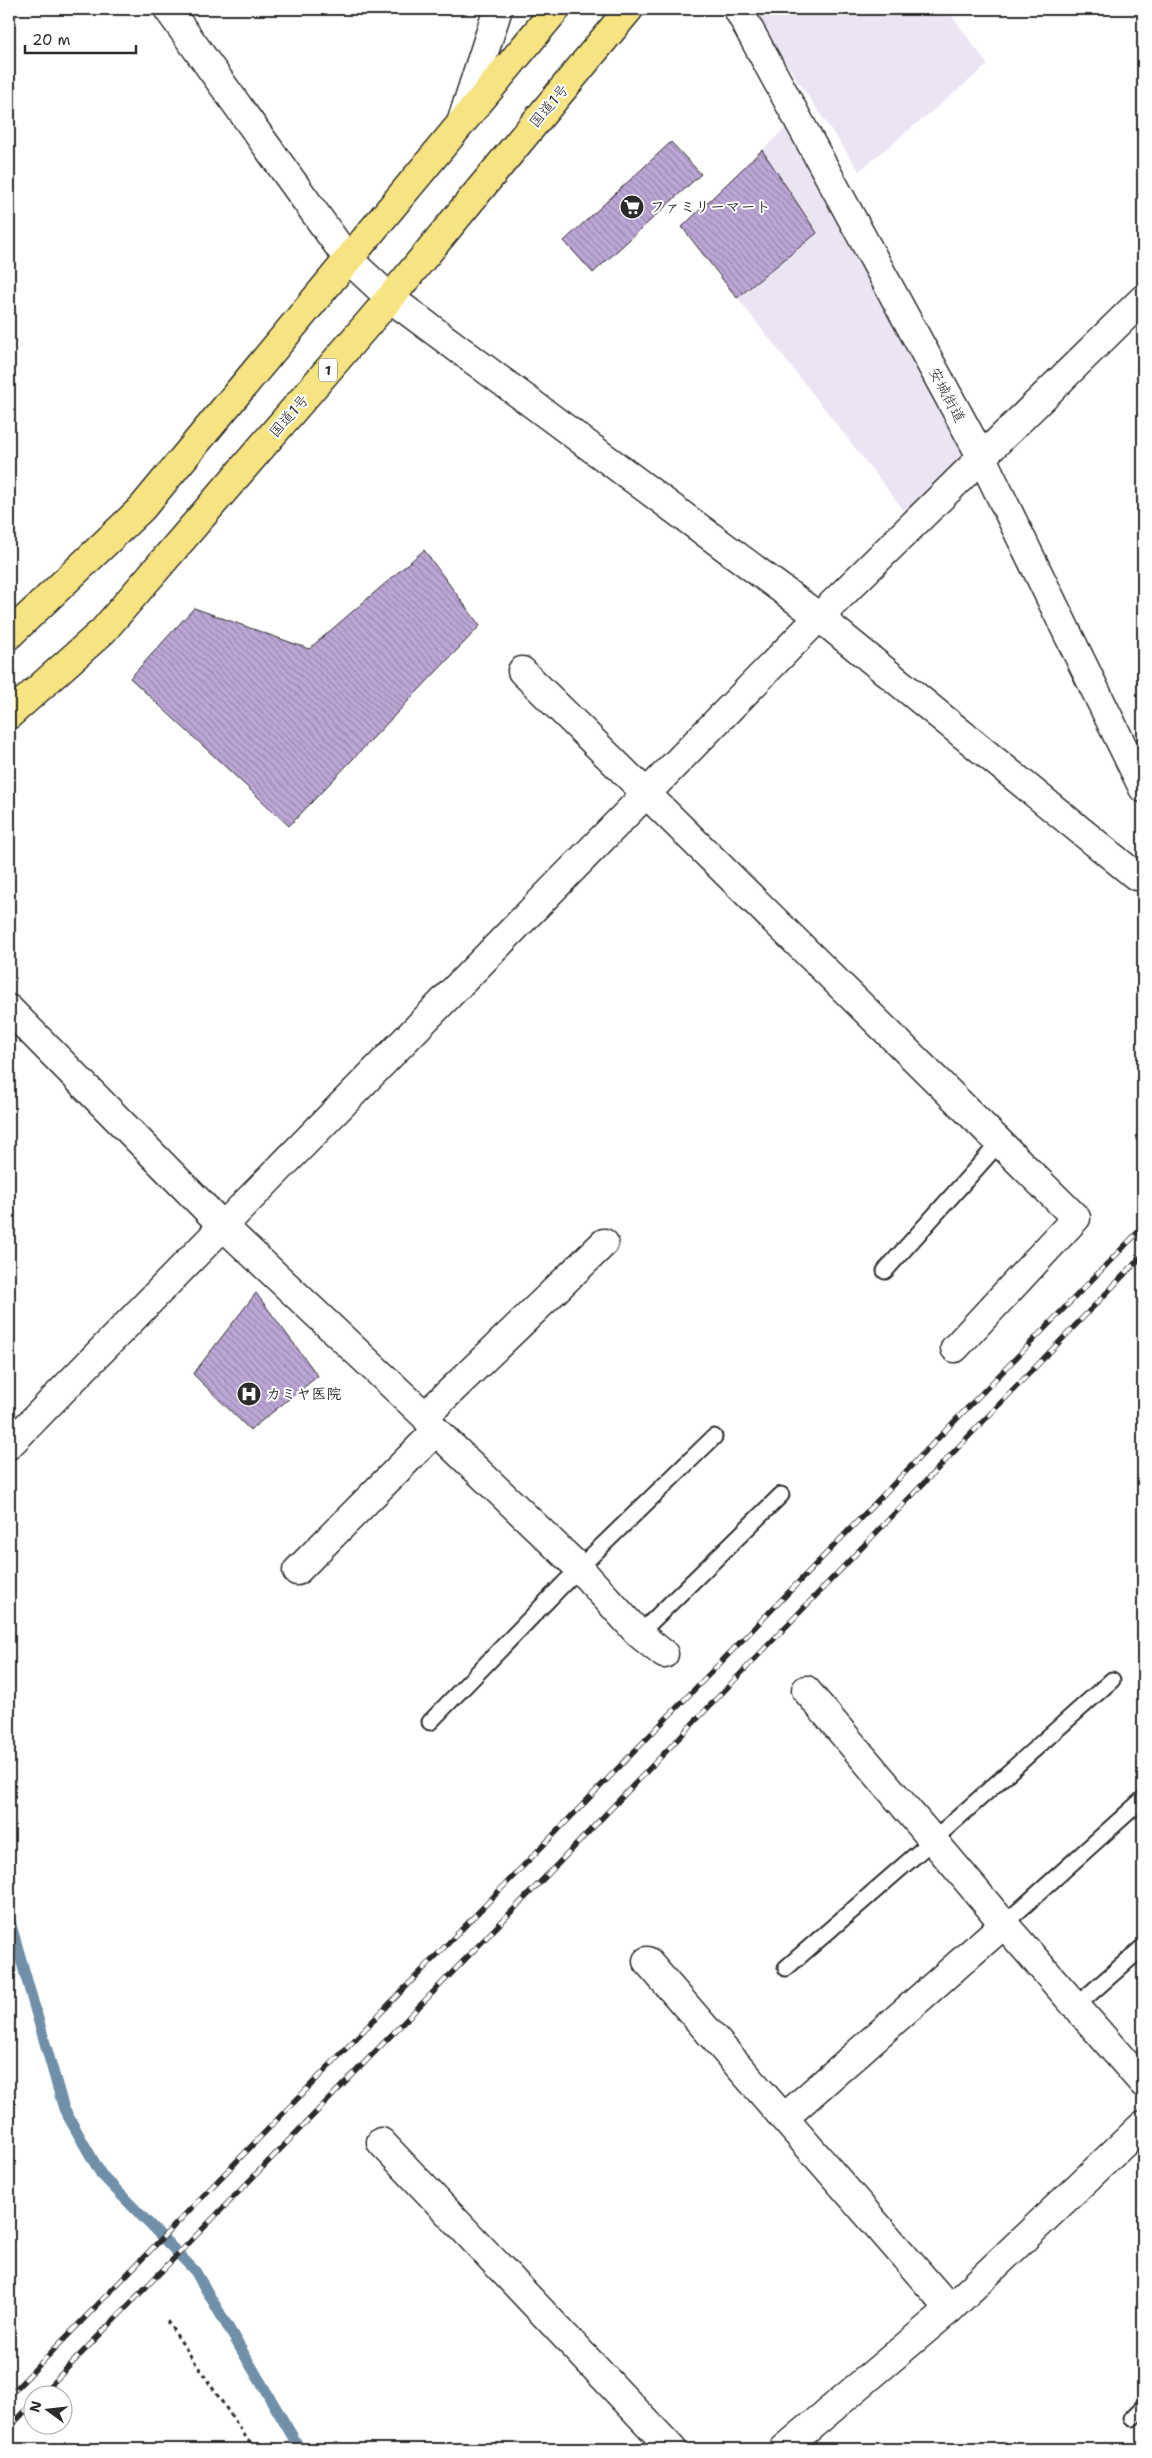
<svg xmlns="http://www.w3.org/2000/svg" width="1152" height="2458" font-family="'Shantell Sans','Klee One',sans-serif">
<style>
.built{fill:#ebe5f3}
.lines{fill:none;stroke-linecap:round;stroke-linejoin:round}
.stream{stroke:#6f8fa8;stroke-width:11}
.building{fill:url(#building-back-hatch);stroke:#2b2b2b}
.lane-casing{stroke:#2b2b2b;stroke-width:19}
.street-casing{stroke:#2b2b2b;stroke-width:31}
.secondary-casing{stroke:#2b2b2b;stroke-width:31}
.highway-casing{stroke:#2b2b2b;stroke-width:31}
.path{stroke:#2b2b2b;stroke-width:3;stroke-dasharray:4 4;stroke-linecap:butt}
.lane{stroke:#fff;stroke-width:15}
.street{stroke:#fff;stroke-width:28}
.secondary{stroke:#fff;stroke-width:28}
.highway{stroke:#f6e381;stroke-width:28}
.rail-casing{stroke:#2b2b2b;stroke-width:5.5}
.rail{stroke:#fff;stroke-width:4;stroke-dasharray:11;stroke-linecap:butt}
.labels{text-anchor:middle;stroke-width:4;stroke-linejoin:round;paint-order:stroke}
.shield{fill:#fff;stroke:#6b6b6b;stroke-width:1}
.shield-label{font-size:14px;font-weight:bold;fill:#2b2b2b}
.street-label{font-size:15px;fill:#2b2b2b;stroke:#fff}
.poi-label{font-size:15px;font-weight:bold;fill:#2b2b2b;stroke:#fff;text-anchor:start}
</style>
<defs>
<pattern id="building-back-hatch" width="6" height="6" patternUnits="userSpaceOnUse" patternTransform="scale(1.25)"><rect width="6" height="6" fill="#bda7d6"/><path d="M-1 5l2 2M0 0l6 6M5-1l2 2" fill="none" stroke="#9a88ae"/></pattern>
</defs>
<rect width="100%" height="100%" fill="#fff"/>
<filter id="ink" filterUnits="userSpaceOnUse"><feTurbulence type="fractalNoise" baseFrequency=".02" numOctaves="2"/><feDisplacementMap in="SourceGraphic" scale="10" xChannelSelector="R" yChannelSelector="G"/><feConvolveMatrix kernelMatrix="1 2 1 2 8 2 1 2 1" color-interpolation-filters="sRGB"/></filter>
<g filter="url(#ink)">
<g class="built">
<path d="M749 9H947L988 65 859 171Z"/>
<path d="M797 117 981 456 913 522 682 227Z"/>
</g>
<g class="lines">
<path class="stream" d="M9 1918 64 2109 101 2174 195 2271 300 2449"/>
</g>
<g class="building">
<path d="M671 142 701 174 593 273 564 241Z"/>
<path d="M762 150 817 233 737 298 682 227Z"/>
<path d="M424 550 480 626 289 826 130 678 194 608 309 649Z"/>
<path d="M256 1293 318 1376 250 1430 193 1374Z"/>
</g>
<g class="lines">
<defs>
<g id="lane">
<path d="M885 1271 999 1143"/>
<path d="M639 1634 781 1495"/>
<path d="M430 1722 579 1568 714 1437"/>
<path d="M1004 1924 1143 1799"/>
<path d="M786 1968 933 1840 1112 1680"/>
<path d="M1076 2006 1143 1947"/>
<path d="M1132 2418 1143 2407"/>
</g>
<g id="street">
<path d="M738 9 981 456 1143 788"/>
<path d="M461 123 498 9"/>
<path d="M522 671 1076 1218 955 1348"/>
<path d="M9 1009 222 1225 425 1416 436 1431 579 1568 639 1634 664 1654"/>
<path d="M425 1416 604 1243"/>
<path d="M9 1445 819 617 1143 299"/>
<path d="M297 1571 436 1431"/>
<path d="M806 1690 1004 1924 1143 2083"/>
<path d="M647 1961 950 2309"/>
<path d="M784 2118 1004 1924"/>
<path d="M381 2142 672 2449"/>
<path d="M784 2449 950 2309 1143 2125"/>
</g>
<path id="secondary" d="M168 9 348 259 390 298 819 617 1136 876H1143"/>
<g id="highway">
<path d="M9 635 142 508 556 9"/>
<path d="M9 715 103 631 390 298 629 9"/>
</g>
</defs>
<use href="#lane" class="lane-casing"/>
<use href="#street" class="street-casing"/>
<use href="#secondary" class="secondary-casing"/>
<use href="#highway" class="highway-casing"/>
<path class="path" d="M167 2321 254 2449"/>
<use href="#lane" class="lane"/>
<use href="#street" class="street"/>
<use href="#secondary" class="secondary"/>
<use href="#highway" class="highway"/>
<defs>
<g id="rail">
<path d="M9 2396 1143 1227"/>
<path d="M40 2396 551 1871 1143 1255"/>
<path d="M9 2428 32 2404"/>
</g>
</defs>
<use href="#rail" class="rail-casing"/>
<use href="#rail" class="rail"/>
</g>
</g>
<defs>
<symbol id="supermarket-disc" viewBox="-11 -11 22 22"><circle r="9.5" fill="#2b2b2b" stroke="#fff"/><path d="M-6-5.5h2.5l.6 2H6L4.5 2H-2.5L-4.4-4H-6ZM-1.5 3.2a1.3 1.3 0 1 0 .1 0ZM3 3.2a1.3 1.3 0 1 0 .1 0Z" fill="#fff"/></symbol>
<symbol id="hospital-disc" viewBox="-11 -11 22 22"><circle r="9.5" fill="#2b2b2b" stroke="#fff"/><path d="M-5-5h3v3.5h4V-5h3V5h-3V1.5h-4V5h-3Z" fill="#fff"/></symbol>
</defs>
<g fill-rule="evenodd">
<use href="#supermarket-disc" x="618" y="193" width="28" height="28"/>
<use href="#hospital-disc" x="235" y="1380" width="28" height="28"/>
</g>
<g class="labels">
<rect class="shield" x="319" y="358.5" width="18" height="23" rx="4"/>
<g class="shield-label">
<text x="328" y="375">1</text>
</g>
<g class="street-label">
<text transform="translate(549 106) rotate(-50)" y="5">国道1号</text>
<text transform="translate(947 395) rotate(62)" y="5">安城街道</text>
<text transform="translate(289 416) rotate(-49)" y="5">国道1号</text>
</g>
<g class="poi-label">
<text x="650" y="212">ファミリーマート</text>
<text x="266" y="1399">カミヤ医院</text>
</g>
</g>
<rect width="1152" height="2458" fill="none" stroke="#fff" stroke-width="30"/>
<rect x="15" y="15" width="1122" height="2428" fill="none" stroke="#2b2b2b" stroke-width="2" filter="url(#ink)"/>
<g transform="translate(48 2410) rotate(285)"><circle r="24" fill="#ffffff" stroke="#aaaaaa"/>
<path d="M0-4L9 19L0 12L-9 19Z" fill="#2b2b2b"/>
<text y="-8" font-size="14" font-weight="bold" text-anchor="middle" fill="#2b2b2b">N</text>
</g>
<path d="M25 45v8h111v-8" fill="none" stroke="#2b2b2b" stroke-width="2.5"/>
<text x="32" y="45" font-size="15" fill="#2b2b2b" stroke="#ffffff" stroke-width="4" paint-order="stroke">20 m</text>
</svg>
